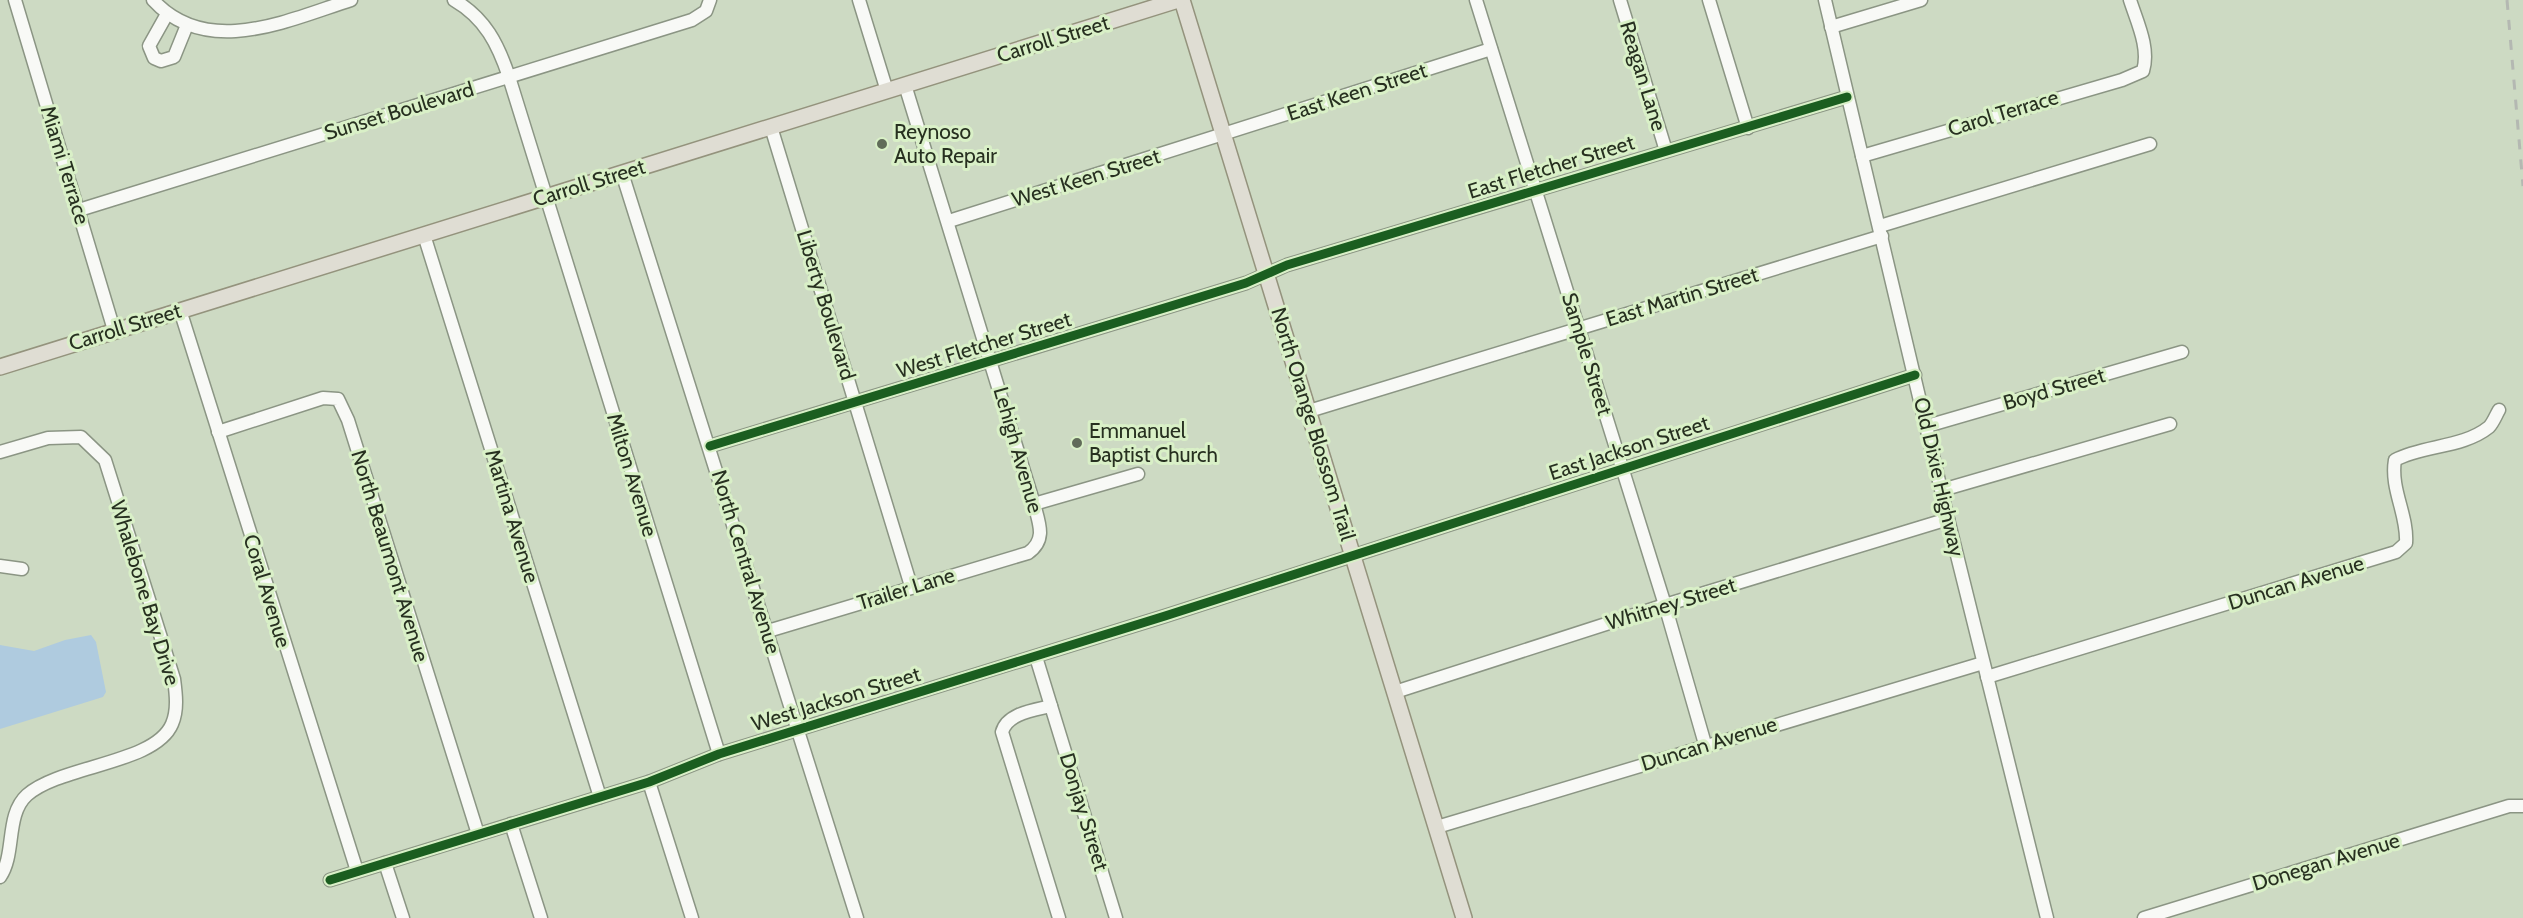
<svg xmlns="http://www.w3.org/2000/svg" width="2523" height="918" font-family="Cabin,sans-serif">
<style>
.water{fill:#afcbdf}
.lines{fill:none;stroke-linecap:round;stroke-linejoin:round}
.minor-casing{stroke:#8b9584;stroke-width:15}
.major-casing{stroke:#94937d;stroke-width:18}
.minor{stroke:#f8f9f6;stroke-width:12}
.major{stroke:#dfddd3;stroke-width:15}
.rail{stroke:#b4b8b2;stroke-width:3;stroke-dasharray:10 10;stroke-linecap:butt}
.cycleway-casing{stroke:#d9f0c7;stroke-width:13}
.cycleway{stroke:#1b5e20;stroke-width:9}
.poi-dot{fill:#616c59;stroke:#d9f0c7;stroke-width:2}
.labels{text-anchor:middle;stroke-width:6;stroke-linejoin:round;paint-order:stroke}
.street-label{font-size:21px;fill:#273020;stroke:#d9f0c7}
.poi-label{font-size:21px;fill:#273020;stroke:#d9f0c7;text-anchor:start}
</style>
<rect width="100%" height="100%" fill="#cddac3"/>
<path class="water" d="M91 635 96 642 106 692 103 697 0 729V645L34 651 65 640Z"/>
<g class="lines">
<defs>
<g id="minor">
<path d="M15 0 114 330"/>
<path d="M153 0C207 59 288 20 351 0"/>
<path d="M454 0C485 18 498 44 509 77L719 754"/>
<path d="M859 0 887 91"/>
<path d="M1476 0 1665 605 1705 744"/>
<path d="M1620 0 1666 151"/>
<path d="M1709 0 1748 128"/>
<path d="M1825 0 1948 519 2047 918"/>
<path d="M167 14 149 46 154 58 161 61 174 57 187 25"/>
<path d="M1831 27 1921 0"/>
<path d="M771 127 911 586"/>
<path d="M1862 156 2122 80 2143 71C2150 48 2137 22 2130 0"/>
<path d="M622 173 857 918"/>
<path d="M79 210 692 20 706 11 710 0"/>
<path d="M949 221 1491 49"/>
<path d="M1880 226 2150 144"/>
<path d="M424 235 600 797"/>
<path d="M180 310 357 871"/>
<path d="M1309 411 1882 236"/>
<path d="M1927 426 2182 352"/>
<path d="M218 432 323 398 338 399 348 420 478 834"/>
<path d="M710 446 1171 306 1246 283 1287 265 1847 97"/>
<path d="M0 452 48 438 81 437 105 460 174 679C176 694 178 710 172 724 155 764 61 765 27 795 5 815 16 854 0 877"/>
<path d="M1942 490 2170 424"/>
<path d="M1034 504 1138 474"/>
<path d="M0 566 22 569"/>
<path d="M768 631 1028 553C1047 540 1039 523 1034 504L905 85"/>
<path d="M1036 657 1116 918"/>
<path d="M1987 677 2396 552 2406 543C2408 515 2390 489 2395 460 2423 445 2463 448 2489 427 2493 423 2496 415 2499 410"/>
<path d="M1395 692 1665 605 1948 519"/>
<path d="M1051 706C1035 710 1007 713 1002 732L1059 918"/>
<path d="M649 782 692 918"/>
<path d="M511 824 541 918"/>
<path d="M1437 827 1983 663"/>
<path d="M385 863 403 918"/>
<path d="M330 880 649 782 719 754 1165 616 1915 375"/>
<path d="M2144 918 2509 806H2523"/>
</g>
<g id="major">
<path d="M1182 0 1464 918"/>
<path d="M0 367 1178 0"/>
</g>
</defs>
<use href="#minor" class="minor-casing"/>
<use href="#major" class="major-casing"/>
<use href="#minor" class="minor"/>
<use href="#major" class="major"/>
<path class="rail" d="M2507 0 2523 186"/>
<defs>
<g id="cycleway">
<path d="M710 446 1171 306 1246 283 1287 265 1847 97"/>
<path d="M330 880 649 782 719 754 1165 616 1915 375"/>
</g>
</defs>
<use href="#cycleway" class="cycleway-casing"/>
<use href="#cycleway" class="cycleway"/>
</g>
<g class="poi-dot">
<circle cx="882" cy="144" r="6"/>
<circle cx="1077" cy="443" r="6"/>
</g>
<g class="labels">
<g class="street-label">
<text transform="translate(1053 39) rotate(-17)" y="7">Carroll Street</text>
<text transform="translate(1643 76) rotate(73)" y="7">Reagan Lane</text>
<text transform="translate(1357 92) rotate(-18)" y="7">East Keen Street</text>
<text transform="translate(399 111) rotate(-17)" y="7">Sunset Boulevard</text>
<text transform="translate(2003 113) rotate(-17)" y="7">Carol Terrace</text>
<text transform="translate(65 165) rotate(73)" y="7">Miami Terrace</text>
<text transform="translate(1551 167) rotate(-17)" y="7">East Fletcher Street</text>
<text transform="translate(1086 178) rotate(-17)" y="7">West Keen Street</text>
<text transform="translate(589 183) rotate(-17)" y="7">Carroll Street</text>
<text transform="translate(1682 297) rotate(-17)" y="7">East Martin Street</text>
<text transform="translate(826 305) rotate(73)" y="7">Liberty Boulevard</text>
<text transform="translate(125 327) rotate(-17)" y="7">Carroll Street</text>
<text transform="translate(984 345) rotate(-17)" y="7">West Fletcher Street</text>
<text transform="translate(1587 354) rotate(73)" y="7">Sample Street</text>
<text transform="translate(2054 389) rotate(-16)" y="7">Boyd Street</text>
<text transform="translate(1313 424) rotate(73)" y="7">North Orange Blossom Trail</text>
<text transform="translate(1629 448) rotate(-18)" y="7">East Jackson Street</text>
<text transform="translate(1018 450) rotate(74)" y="7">Lehigh Avenue</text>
<text transform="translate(632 475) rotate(73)" y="7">Milton Avenue</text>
<text transform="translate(1939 477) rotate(77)" y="7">Old Dixie Highway</text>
<text transform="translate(512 516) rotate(73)" y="7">Martina Avenue</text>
<text transform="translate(390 556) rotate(73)" y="7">North Beaumont Avenue</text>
<text transform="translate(746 562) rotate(73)" y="7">North Central Avenue</text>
<text transform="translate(2296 583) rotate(-17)" y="7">Duncan Avenue</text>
<text transform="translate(906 589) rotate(-17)" y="7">Trailer Lane</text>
<text transform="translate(267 591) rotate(73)" y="7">Coral Avenue</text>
<text transform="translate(145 593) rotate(73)" y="7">Whalebone Bay Drive</text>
<text transform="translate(1671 604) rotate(-17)" y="7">Whitney Street</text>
<text transform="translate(836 699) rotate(-17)" y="7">West Jackson Street</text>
<text transform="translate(1709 744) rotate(-17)" y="7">Duncan Avenue</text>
<text transform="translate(1084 812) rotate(73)" y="7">Donjay Street</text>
<text transform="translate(2326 862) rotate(-17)" y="7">Donegan Avenue</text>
</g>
<g class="poi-label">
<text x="894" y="139">Reynoso<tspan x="894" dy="24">Auto Repair</tspan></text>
<text x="1089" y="438">Emmanuel<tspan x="1089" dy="24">Baptist Church</tspan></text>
</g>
</g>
</svg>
